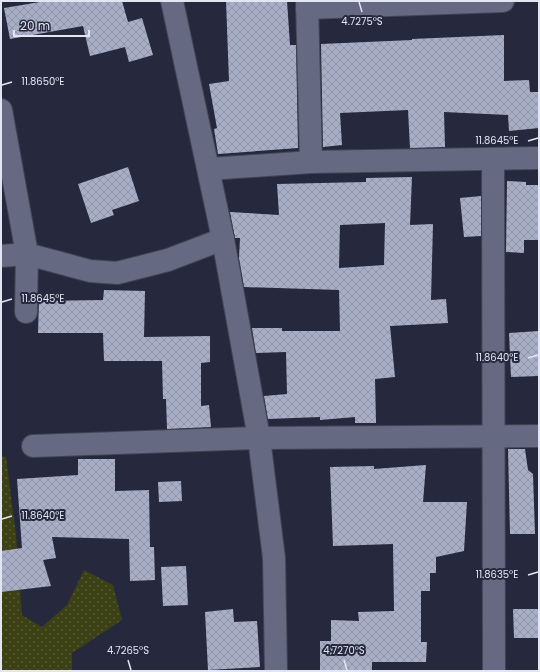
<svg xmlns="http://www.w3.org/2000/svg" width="540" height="672" font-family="Poppins,sans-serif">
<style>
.grass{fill:url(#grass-dots)}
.building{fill:url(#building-cross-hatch);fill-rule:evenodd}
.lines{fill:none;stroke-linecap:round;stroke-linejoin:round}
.minor-casing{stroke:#424455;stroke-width:24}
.minor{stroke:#656981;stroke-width:22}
.ticks{fill:none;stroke:#e2e5f2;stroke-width:1.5}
.ticks-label{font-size:10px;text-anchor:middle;fill:#e2e5f2;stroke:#26293d;stroke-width:4;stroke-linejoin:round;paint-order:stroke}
</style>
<defs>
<pattern id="grass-dots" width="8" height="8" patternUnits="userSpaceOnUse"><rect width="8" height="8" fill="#3c4015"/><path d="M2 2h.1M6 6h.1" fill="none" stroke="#585b38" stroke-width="1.8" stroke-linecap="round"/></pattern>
<pattern id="building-cross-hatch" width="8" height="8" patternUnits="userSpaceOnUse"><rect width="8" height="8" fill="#a9aec7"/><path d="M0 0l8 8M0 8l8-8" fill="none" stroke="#9094a8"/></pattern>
</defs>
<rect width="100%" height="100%" fill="#26293d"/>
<path class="grass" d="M1 456 6 457 16 535 22 615 42 627 67 605 84 570 113 585 122 620 72 653V671H1Z"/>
<g class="building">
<path d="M46 1H122L128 22 142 18 153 55 129 62 125 47 90 56 83 26 10 39 4 8Z"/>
<path d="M226 1H287L290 45H296L298 148 218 154 214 129 217 128 209 84 229 81Z"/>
<path d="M504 35V81L529 80 530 92H539V128L509 131 508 115 444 112 445 147 410 148 408 110 340 113 342 145 323 147 321 44 412 40V39Z"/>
<path d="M128 167 139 201 112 210 114 215 91 223 78 184Z"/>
<path d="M412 177 410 225 433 224 431 300 446 299 448 323 390 326 395 377 375 379 376 423H355V417L320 420V417L268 419 264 396 287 394 286 352 256 353 252 328H282V331H340L339 290 244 287 239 258 240 238H235L230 212 279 215 277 184 366 182V178ZM385 223 384 265 339 268 340 225Z"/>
<path d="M507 181 526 182V185H539V240H524V253L506 252Z"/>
<path d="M481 196V236L464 237 460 198Z"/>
<path d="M104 290 145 291 144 337 210 336V362L201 363V406L209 405 211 427 167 429 166 399H163L162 361H104L103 333H38L39 301 103 300Z"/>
<path d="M539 331V376L511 377 509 333Z"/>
<path d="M508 449H525L528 470 533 474 535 534H510Z"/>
<path d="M78 459H115V491L149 490 150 547H154L155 580 130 581 129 539 52 537 56 558 43 560 51 586 1 592V551L22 548 17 479 78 475Z"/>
<path d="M426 465 423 502H467L464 551 436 557V573H430V591H421V642H427L426 662H372V671H320V641H331V620L359 621 358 612 394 611 393 544 333 546 330 467 374 466V469Z"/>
<path d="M181 481 182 501 159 502 158 482Z"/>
<path d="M186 566 188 605 163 606 161 567Z"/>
<path d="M233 609 234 622 257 621 260 667 208 670 205 612Z"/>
<path d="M513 609H539V638H514Z"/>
</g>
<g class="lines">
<defs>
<g id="minor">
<path d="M172 1 223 239 259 438 274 558 276 671"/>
<path d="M307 1 311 162"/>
<path d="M307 8 503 1"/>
<path d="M1 110 27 254 26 312"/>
<path d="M493 159 494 671"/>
<path d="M209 169 311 162 539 158"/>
<path d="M1 256 27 254 90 271 117 273 168 260 223 239"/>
<path d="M33 446 259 438 539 436"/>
</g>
</defs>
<use href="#minor" class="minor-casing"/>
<use href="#minor" class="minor"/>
</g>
<path class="ticks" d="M359 2 362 12M2 85 12 82M528 141 538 138M2 302 12 299M528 358 538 355M2 519 12 516M528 575 538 572M128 660 131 670M344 660 347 670"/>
<g class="ticks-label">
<text x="362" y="25">4.7275°S</text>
<text x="43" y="85">11.8650°E</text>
<text x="497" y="144">11.8645°E</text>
<text x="43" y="302">11.8645°E</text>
<text x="497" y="361">11.8640°E</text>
<text x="43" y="519">11.8640°E</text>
<text x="497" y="578">11.8635°E</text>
<text x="128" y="654">4.7265°S</text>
<text x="344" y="654">4.7270°S</text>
</g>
<rect width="540" height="672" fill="none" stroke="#e2e5f2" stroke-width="4"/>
<path d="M14 30v6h75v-6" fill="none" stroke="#e2e5f2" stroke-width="2"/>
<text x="20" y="30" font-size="12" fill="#e2e5f2" stroke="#26293d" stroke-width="3" paint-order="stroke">20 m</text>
</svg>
